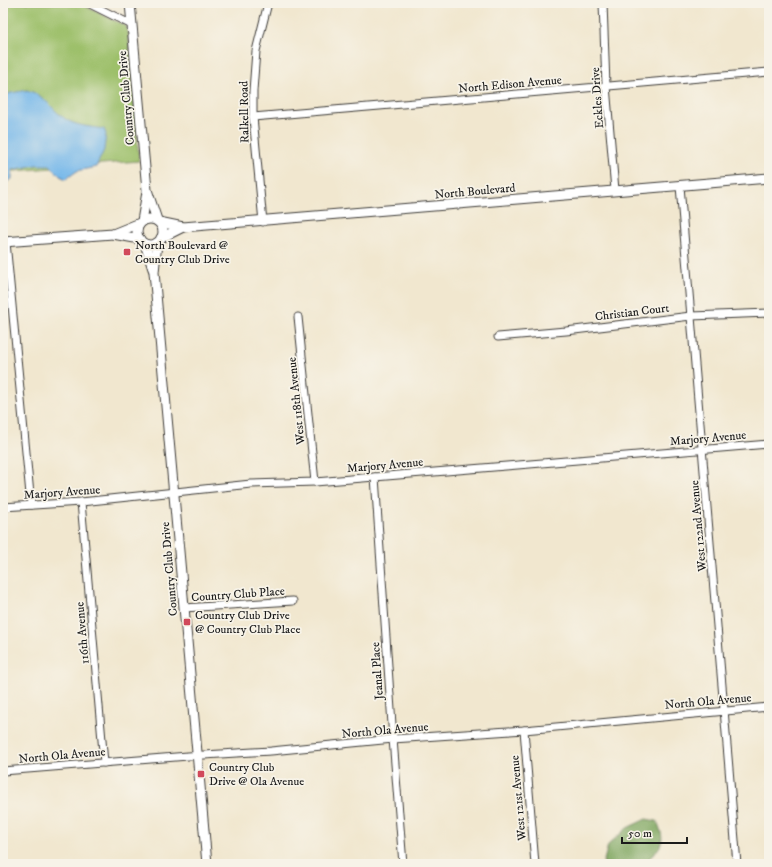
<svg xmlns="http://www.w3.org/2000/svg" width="772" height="867" font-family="'IM FELL DW Pica',serif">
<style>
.green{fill:#9dc06a;stroke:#5c6e43}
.forest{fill:#7ea65e;stroke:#4d613d}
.water{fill:#75b7ea;stroke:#486a83}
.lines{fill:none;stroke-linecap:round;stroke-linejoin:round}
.minor-casing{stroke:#3c3a37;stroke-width:9}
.tertiary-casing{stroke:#3c3a37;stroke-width:11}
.minor{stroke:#fff;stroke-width:7}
.tertiary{stroke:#fff;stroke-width:9}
.poi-dot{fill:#d1495b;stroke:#f7f3e8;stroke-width:1.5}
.labels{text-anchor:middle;stroke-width:3.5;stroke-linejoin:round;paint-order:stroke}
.street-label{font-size:12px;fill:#1c1c1c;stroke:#f7f3e8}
.poi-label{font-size:12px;fill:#1c1c1c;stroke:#f7f3e8;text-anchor:start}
</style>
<rect width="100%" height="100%" fill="#f7f3e8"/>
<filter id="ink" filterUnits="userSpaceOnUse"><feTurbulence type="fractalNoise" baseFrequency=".025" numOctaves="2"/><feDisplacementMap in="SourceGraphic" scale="8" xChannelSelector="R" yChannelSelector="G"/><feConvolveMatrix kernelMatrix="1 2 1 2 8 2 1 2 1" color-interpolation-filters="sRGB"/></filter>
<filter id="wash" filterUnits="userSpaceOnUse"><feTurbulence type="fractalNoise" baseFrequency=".012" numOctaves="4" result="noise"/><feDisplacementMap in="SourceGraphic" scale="16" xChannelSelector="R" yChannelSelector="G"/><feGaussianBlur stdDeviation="0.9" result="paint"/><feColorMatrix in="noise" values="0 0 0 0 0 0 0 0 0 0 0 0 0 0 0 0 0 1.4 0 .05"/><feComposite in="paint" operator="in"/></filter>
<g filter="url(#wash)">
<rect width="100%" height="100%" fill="#f1e7cf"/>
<path class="green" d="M3 3H78L126 26 128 31 139 161 3 172Z"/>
<path class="forest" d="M646 819 657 821C667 845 661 846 644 864H603L608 845 627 828Z"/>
<path class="water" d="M27 90C47 96 51 110 67 120 77 126 92 127 104 129L106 134 104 150 96 167 77 171 66 179 60 176 50 165H36L12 170V179L7 182 3 178V96L11 93Z"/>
</g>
<g filter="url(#ink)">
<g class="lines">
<defs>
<g id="minor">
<path d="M88 3 132 25"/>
<path d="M603 3 606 86 615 190"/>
<path d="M253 117 769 72"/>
<path d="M680 186 737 864"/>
<path d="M263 222 253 117V91L256 51 268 3"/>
<path d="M6 242 31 505"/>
<path d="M298 317 315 482"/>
<path d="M498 337 566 331 691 316 769 313"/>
<path d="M375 477 393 739 403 864"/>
<path d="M81 502 104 763"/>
<path d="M3 507 81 502 251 484 315 482 769 444"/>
<path d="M184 608 293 601"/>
<path d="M524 730 535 864"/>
<path d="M3 771 188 756 271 751 393 739 524 730 769 707"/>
</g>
<g id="tertiary">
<path d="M130 3 147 190 157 220"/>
<circle cx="150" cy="232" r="13"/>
<path d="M142 221 147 192"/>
<path d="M159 222 183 227 769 178"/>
<path d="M113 234 140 239"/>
<path d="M161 238 183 227"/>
<path d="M3 242 113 234 140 223"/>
<path d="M157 243 154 272 207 864"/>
<path d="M145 244 153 269"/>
</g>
</defs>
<use href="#minor" class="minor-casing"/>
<use href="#tertiary" class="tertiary-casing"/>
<use href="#minor" class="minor"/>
<use href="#tertiary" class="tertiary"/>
</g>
</g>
<g class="poi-dot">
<rect x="123" y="248" width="8" height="8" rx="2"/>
<rect x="183" y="618" width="8" height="8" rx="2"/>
<rect x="197" y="770" width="8" height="8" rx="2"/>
</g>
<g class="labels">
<g class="street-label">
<text transform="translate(510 84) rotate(-5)" y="4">North Edison Avenue</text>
<text transform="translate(126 98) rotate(-95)" y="4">Country Club Drive</text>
<text transform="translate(597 98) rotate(-94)" y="4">Eckles Drive</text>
<text transform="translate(244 112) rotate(-91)" y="4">Ralkell Road</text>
<text transform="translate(475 191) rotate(-5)" y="4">North Boulevard</text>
<text transform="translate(632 312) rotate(-7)" y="4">Christian Court</text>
<text transform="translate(296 401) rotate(-96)" y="4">West 118th Avenue</text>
<text transform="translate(708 438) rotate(-5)" y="4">Marjory Avenue</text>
<text transform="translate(385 465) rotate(-5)" y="4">Marjory Avenue</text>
<text transform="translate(62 492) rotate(-4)" y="4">Marjory Avenue</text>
<text transform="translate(698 526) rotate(-95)" y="4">West 122nd Avenue</text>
<text transform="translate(169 569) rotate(-95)" y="4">Country Club Drive</text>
<text transform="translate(238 594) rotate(-4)" y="4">Country Club Place</text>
<text transform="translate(82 633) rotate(-95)" y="4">116th Avenue</text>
<text transform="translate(377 671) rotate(-94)" y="4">Jeanal Place</text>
<text transform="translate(708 701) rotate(-5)" y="4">North Ola Avenue</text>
<text transform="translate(385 730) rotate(-5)" y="4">North Ola Avenue</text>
<text transform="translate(62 755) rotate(-5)" y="4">North Ola Avenue</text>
<text transform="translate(518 798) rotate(-95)" y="4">West 121st Avenue</text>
</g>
<g class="poi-label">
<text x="135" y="249">North Boulevard @<tspan x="135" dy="14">Country Club Drive</tspan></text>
<text x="195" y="619">Country Club Drive<tspan x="195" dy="14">@ Country Club Place</tspan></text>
<text x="209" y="771">Country Club<tspan x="209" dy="14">Drive @ Ola Avenue</tspan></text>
</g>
</g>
<rect width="772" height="867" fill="none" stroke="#f7f3e8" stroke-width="16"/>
<path d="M622 837v6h65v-6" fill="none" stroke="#1c1c1c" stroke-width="2"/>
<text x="628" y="837" font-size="12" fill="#1c1c1c" stroke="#f7f3e8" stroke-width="3" paint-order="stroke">50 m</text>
</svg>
